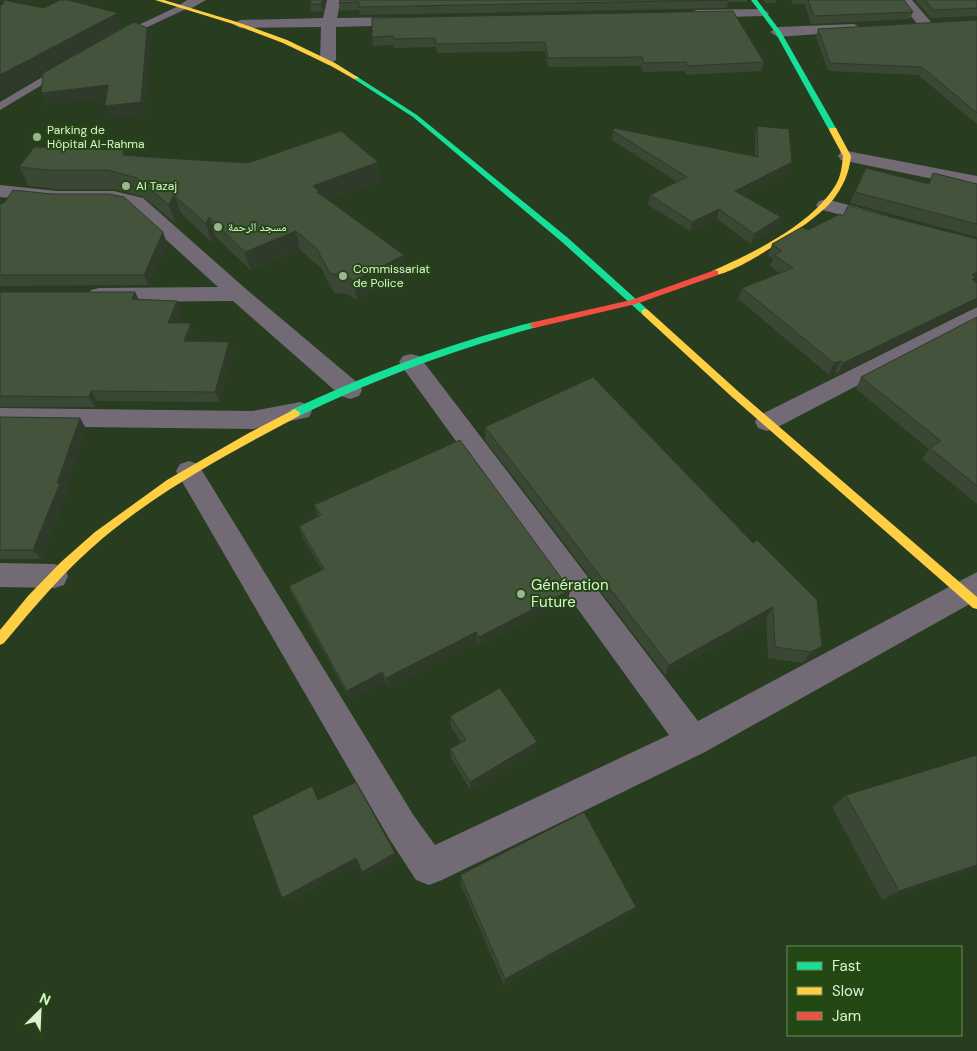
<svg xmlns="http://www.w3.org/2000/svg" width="977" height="1051" font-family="'DM Sans','Noto Naskh Arabic',sans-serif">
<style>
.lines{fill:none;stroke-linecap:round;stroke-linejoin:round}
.lane{fill:#726a74;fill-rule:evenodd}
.street{fill:#726a74;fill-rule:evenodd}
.fast{fill:#16e098;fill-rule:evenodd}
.slow{fill:#ffcf43;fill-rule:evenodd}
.jam{fill:#f24e42;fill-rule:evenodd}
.wall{fill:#3a4734}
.shaded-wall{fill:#2f3a2a}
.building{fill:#43533c;stroke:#2f3a2a}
.poi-dot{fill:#9eb295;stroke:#234813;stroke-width:2}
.labels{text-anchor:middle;stroke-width:4;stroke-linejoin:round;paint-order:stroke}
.far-poi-label{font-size:12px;fill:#ddf2d5;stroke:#234813;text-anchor:start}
.poi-label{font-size:15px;fill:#ddf2d5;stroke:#234813;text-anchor:start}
</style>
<rect width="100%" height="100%" fill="#283c1f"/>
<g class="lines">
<g class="lane">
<path d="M185 3 190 6 188 8 124 38H116L115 36Z"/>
<path d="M63 65 67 66V70L0 110V102Z"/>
</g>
<g class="street">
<path d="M187 0H206L190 9H180L178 6Z"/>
<path d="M327 0H341L337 18 408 17 415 21 408 25 336 27V60L328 65 320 60 321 27 240 28 233 24 240 20 323 18Z"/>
<path d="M897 0H912L931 22 933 25 931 28H921Z"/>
<path d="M762 9 769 13 767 16 696 18 689 14 696 10Z"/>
<path d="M854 24 861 28 859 31 778 37 770 32 778 27Z"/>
<path d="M847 151 977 176V188L841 160 838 156 841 152Z"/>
<path d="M0 185 57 191H114L143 198 246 289 359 384 362 390 359 396 350 399 341 396 233 301 99 302 91 300 88 295 91 290 99 288 218 287 129 206 114 203H57L0 197Z"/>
<path d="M826 199 889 216 892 220 889 224 882 226 819 209 816 205 819 201Z"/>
<path d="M977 307V323L776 428 767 431 758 428 755 422 758 416Z"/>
<path d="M411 354 419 356 698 721 977 572V600L705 752 442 880 429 885 416 880 390 840 180 478 176 471 180 464 189 461 198 464 414 816 435 845 669 735 403 368 399 362 403 356Z"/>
<path d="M300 402 309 405 312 411 309 417 253 429 0 426V408L253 411Z"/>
<path d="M0 563 54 564 64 567 68 576 64 585 54 588 0 587Z"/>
</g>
<g class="fast">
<path d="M751 0H757L781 32 837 130 836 132 829 130 775 32Z"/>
<path d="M356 76 417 115 568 238 648 310V314H642L562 242 413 117 354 79 353 78Z"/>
<path d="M534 322 537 323V327C453 350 377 378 299 416H291L290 413 291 410C370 373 450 343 534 322Z"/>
</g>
<g class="slow">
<path d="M155 0H164L237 22 287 40 335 63 359 78 354 79 331 66 283 43 233 24Z"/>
<path d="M830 128H836L851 156C849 174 843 187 832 201 818 219 732 278 712 275V271C753 253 811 225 835 186 841 177 842 166 843 156L829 130Z"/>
<path d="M645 309 648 310 740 393 977 597V609L973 608 732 397 642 314V310Z"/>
<path d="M295 409 300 413 299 416C231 452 162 489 103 538 66 569 35 606 4 643L0 645V630L28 596 61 562 95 532 167 480 247 434Z"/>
</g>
<path class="jam" d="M715 270 718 271V275L636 304 534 328 529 325 534 322 631 300Z"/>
</g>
<g class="wall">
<path d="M311 0H326L323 11 311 12 310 4Z"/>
<path d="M340 0H747L746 2H728L727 8 360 15 359 10 340 11 339 3Z"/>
<path d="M763 0H776V3H766Z"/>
<path d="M791 0H904L913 12 910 19 811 24 805 4H793Z"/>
<path d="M915 0H977V16L931 18Z"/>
<path d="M372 18 764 62 761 71 686 75 684 71 643 72 641 66 548 67 545 51 437 53 436 47 394 48 393 45 373 46 372 37Z"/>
<path d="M977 20V124L918 75 828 71 816 37 818 29Z"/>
<path d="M757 126 792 162 789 172 743 196 781 217 778 227 751 244 717 219 690 231 648 205 650 195 677 182 612 140 613 131 755 157V135Z"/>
<path d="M123 150 125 155 147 157 248 163 378 162 380 181 328 200 404 255 406 274 357 300 348 294 334 293 321 268 300 250 251 271 215 236 212 243 181 213 176 224 144 197 114 189H57L29 186 19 167Z"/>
<path d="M933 173 977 184V237L850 203 855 192 928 184Z"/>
<path d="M0 204 167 243 148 285 0 286Z"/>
<path d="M843 216 977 283V307L838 374 835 372 829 375 738 299 742 288 779 273 770 266 773 259 768 256 772 244Z"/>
<path d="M0 292H135L139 300 177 301 182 312 177 323 195 334 192 341 229 342 233 353 219 402 97 401 95 407H0Z"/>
<path d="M977 317V504L922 459 929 449 856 389 861 377Z"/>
<path d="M593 377 822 646 814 657 803 663 768 658 766 618 665 675 485 440V427Z"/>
<path d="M0 417 80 418 86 429 65 491 67 493 41 559H0Z"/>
<path d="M314 505 570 590 568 599 479 646 477 641 388 687 385 681 350 700 293 596 289 586 322 570 302 536 299 526 318 517Z"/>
<path d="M450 716 536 751 471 791 451 758 450 749 461 742 451 727Z"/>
<path d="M977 755V868L882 900 832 807 846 795Z"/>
<path d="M460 875 636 907 630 915 504 985 461 885Z"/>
</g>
<g class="shaded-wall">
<path d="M323 0H326L323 11 321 4Z"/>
<path d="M118 13 123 30 1 98 0 96V75Z"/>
<path d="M147 28 151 40 145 114 110 118 105 106Z"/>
<path d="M108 85 112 97 46 105 41 93Z"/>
<path d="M378 162 380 181 322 203 313 186Z"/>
<path d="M792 162 789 172 732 201 735 191Z"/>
<path d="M174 195 181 213 176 224 169 205Z"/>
<path d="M719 209 717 219 690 231 692 222Z"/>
<path d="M209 217 215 236 212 243 206 224Z"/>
<path d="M781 217 778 227 751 244 754 234Z"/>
<path d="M296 231 300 250 251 271 245 252Z"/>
<path d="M163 232 167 243 148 285 144 275Z"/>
<path d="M404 255 406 274 357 300 353 281Z"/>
<path d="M977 272V281L973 282 972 275Z"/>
<path d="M135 292 140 303 132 299Z"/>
<path d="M977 298V307L838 374 843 363Z"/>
<path d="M177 301 182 312 172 334 168 323Z"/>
<path d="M191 323 195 334 188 352 184 341Z"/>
<path d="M229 342 233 353 219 402 215 392Z"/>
<path d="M841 361 835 372 829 375 834 363Z"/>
<path d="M91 391 97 401 95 407 89 397Z"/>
<path d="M80 418 86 429 65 491 67 493 41 559 33 550Z"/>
<path d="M570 590 568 599 479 646V637Z"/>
<path d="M773 607 766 618 665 675 669 665Z"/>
<path d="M476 632 477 641 388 687 386 678Z"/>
<path d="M822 646 814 657 803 663 811 652Z"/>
<path d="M382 672 385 681 350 700 347 691Z"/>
<path d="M537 742 536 751 471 791 470 782Z"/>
<path d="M395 853 398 859 365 878 362 872Z"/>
<path d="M356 858 359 864 287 903 282 898Z"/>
<path d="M977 865V868L882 900 899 891Z"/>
<path d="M636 907 630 915 504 985 505 979Z"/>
</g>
<g class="building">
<path d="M3 0 44 8 60 0H68L118 13 0 75V6L4 3Z"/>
<path d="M311 0H323L321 4H310Z"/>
<path d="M340 0H729L359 7V2L339 3Z"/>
<path d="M808 0H904L913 12 814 16Z"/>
<path d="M925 0H977V8L934 10Z"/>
<path d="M733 11 764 62 688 66 686 62 644 63 642 57 548 58 545 42 436 44 435 38 393 39V36L372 37V18Z"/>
<path d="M977 20V113L922 67 830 63 818 29Z"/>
<path d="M134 22 147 28 141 102 105 106 108 85 41 93 43 73Z"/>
<path d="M757 126 789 129 792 162 735 191 781 217 754 234 719 209 692 222 650 195 687 177 613 131 614 128 758 157Z"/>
<path d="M341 131 378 162 313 186 319 191 317 192 404 255 353 281 345 274H330L317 249 296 231 245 252 209 217 206 224 174 195 169 205 137 178 107 170H48L19 167 34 147 123 150V155L147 157 248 163Z"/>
<path d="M866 168 929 184 933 173 977 184V224L855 192Z"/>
<path d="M13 190 52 194H109L124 197 163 232 144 275H0V204L4 203Z"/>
<path d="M848 206 977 239V272L972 275 976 278 972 279 977 283V298L843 363 841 361 834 363 742 288 793 268 774 255 782 251 772 244 802 227 808 230 840 214 843 216Z"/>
<path d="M0 292H135L132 299 177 301 168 323H191L184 341 229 342 215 392 91 391 89 397 0 396Z"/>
<path d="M977 317V486L930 448 941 441 861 377Z"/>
<path d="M593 377 753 543 757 540 817 600 822 646 811 652 775 647 773 607 669 665 485 427Z"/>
<path d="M0 417 80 418 57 483H60L33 550H0Z"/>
<path d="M460 440 570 590 479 637 476 632 386 678 382 672 347 691 289 586 324 569 299 526 321 515 314 505Z"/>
<path d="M500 688 537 742 470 782 450 749 466 740 450 716Z"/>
<path d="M977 755V865L899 891 846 795Z"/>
<path d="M356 782 395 853 362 872 356 858 282 898 252 816 312 786 318 800Z"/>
<path d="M584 812 636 907 505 979 460 875Z"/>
</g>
<g class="poi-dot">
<circle cx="37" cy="137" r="5"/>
<circle cx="126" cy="186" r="5"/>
<circle cx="218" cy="227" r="5"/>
<circle cx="343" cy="276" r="5"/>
<circle cx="521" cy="594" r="5"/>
</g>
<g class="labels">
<g class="far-poi-label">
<text x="47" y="134">Parking de<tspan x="47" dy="14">Hôpital Al-Rahma</tspan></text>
<text x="136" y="190">Al Tazaj</text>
<text x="228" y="231">مسجد الرحمة</text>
<text x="353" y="273">Commissariat<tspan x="353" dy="14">de Police</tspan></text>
</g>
<g class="poi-label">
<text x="531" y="590">Génération<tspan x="531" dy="17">Future</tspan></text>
</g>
</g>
<rect x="787" y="946" width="175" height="90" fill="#234813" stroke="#6d8c61"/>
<rect x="797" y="962" width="25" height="8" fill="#16e098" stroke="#6d8c61"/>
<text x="832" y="971" font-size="15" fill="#ddf2d5">Fast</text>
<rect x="797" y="987" width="25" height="8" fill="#ffcf43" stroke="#6d8c61"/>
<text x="832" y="996" font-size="15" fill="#ddf2d5">Slow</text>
<rect x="797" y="1012" width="25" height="8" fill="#f24e42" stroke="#6d8c61"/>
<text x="832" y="1021" font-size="15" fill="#ddf2d5">Jam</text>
<g transform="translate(40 1011) rotate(24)" stroke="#234813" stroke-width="4" paint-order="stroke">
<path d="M0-4L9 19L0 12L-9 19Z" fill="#ddf2d5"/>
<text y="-8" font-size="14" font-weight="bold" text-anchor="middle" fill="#ddf2d5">N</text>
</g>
</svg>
